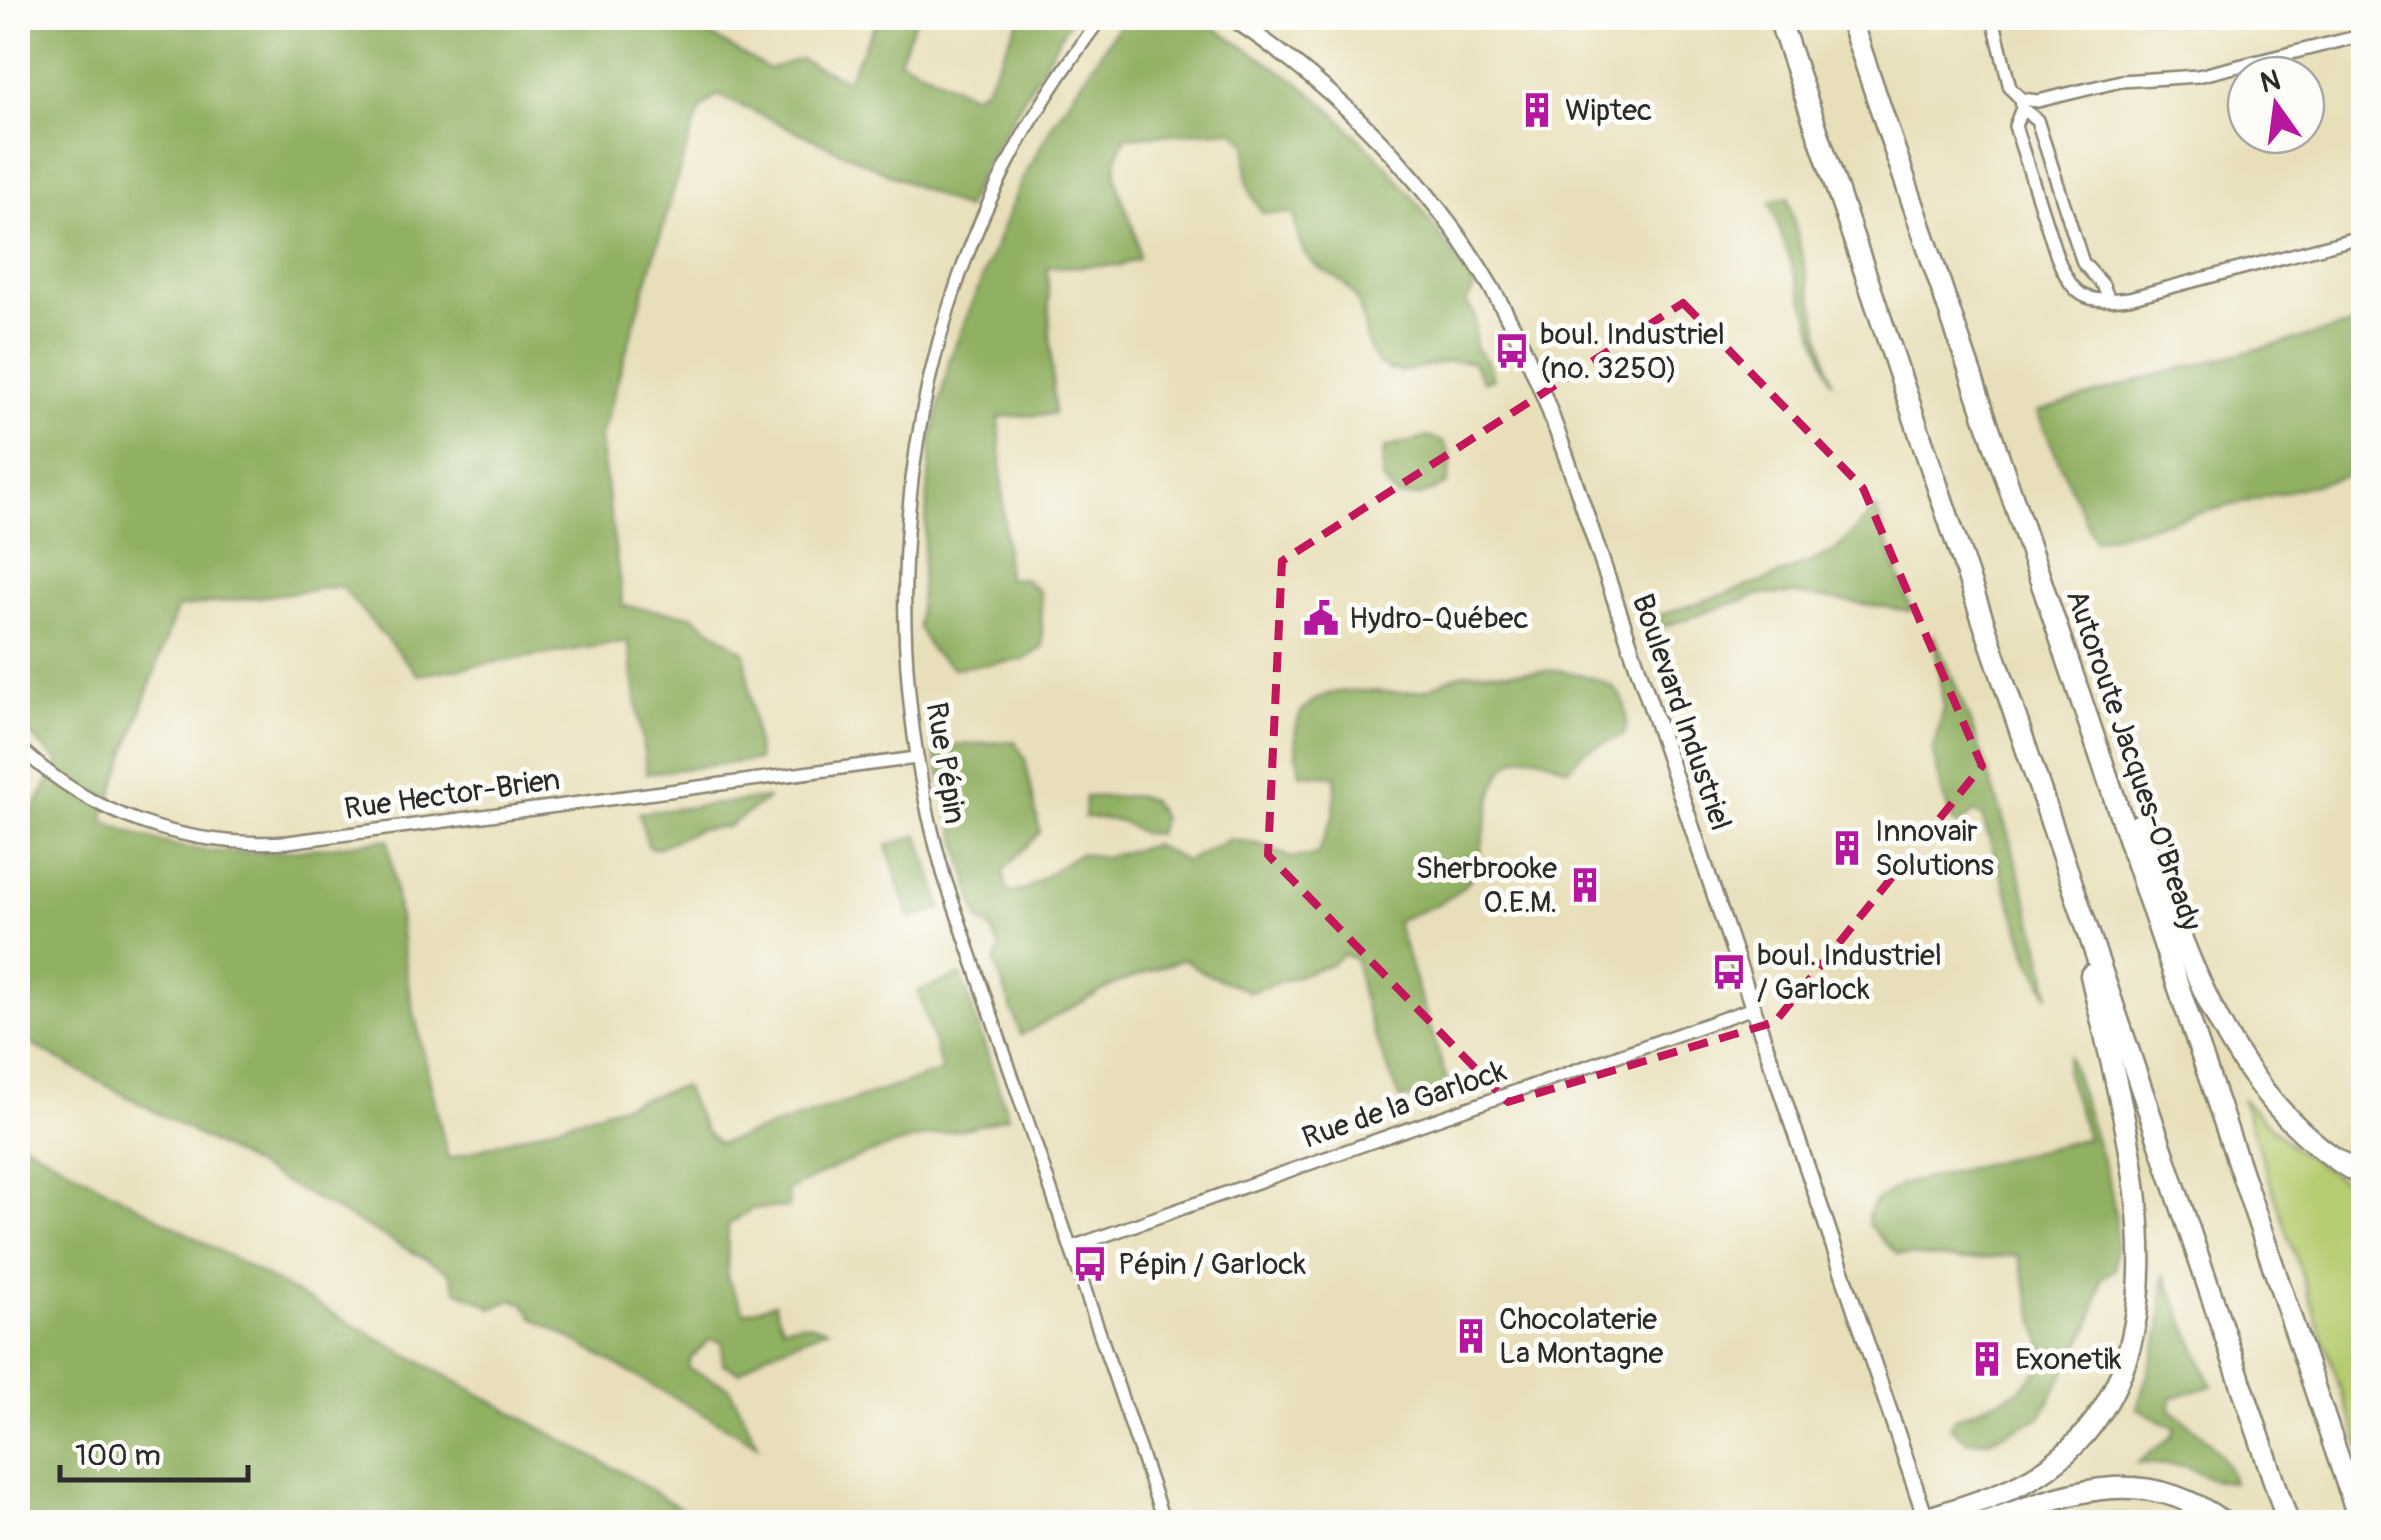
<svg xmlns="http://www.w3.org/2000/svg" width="2381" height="1540" font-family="Pangolin,sans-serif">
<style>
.green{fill:#b6cc70;stroke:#707c4e;stroke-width:2.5}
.forest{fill:#90b062;stroke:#5e6e46;stroke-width:2.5}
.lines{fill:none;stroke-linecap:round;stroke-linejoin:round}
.minor-casing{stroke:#8a8572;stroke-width:16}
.tertiary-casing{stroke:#8a8572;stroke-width:19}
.motorway-casing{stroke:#8a8572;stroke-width:25}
.minor{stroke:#fff;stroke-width:11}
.tertiary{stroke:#fff;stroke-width:14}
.motorway{stroke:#fff;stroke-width:20}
.marked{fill:none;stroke:#c2185b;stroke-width:8;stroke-dasharray:20 12;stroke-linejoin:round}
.labels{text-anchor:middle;stroke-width:10;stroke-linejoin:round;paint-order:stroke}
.poi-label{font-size:30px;fill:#2b2b2b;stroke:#fdfcf7;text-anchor:start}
.street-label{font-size:30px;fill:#2b2b2b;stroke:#fdfcf7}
</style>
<rect width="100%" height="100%" fill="#fdfcf7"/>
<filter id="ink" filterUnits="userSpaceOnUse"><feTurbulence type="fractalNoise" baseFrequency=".01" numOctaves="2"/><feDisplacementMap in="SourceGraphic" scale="20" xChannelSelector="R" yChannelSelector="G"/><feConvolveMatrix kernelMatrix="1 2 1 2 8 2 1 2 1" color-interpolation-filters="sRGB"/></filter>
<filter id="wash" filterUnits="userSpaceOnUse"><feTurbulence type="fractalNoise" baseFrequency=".0048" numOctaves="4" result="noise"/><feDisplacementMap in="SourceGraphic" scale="40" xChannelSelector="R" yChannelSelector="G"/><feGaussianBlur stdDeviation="2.25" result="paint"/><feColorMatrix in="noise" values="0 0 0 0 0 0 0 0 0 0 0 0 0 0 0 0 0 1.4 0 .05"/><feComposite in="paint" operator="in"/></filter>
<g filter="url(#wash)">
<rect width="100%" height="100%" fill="#e8dfba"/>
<path class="green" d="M2242 1099 2293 1148 2363 1194V1455Z"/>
<g class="forest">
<path d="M18 18H686L685 20 768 69 800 59 847 80 878 18H916L899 59 972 95 985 88 1020 18H1071L982 169 965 209 718 95 701 109 688 142 600 440 623 606 692 615 745 653 758 760 647 773 628 641 418 675 340 586 177 608 103 820C200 868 285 853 388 839L409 990 448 1159 683 1086 705 1131 719 1144 942 1071 918 991 961 975 1008 1116C981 1127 954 1130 925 1137 876 1148 832 1167 788 1191L789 1207 752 1209 728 1225 727 1278 745 1313 774 1303 782 1326 803 1323 827 1329 764 1354 740 1372 723 1364 722 1342 710 1339 690 1359 688 1368 729 1387 758 1445 534 1318 524 1304 513 1299 493 1308 457 1290 449 1272 18 1037V839L59 763 18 723Z"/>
<path d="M1124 18H1199L1295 80 1330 109 1385 164 1419 205 1475 287 1466 303 1475 315V347L1489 364 1493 378 1484 382 1473 363C1443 354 1410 377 1390 370 1362 362 1368 324 1358 303 1335 258 1301 285 1294 214L1263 213C1244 190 1246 172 1247 144L1234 130 1126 137C1097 184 1140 213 1138 259L1121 265 1047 267 1054 414 999 417 1007 579 1023 578 1040 592 1043 647 1024 660 953 668 932 652 918 627 932 439 950 358 1021 182 1054 122Z"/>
<path d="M1788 197 1832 382 1770 202Z"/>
<path d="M2360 323 2364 339 2363 472 2094 540 2037 412 2156 375Z"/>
<path d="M1429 437 1444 442 1452 460 1447 484 1420 496 1397 497 1382 479 1384 448Z"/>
<path d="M1876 508 1911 611 1796 594 1758 595 1650 631 1645 624 1654 617 1767 580 1835 551Z"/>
<path d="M1933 634C1971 715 1998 796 2022 882 2033 921 2045 956 2049 996L2029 956 1982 817 1974 812 1958 826 1953 822 1942 793 1933 749 1944 708Z"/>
<path d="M1557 670C1597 678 1636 682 1624 735L1584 751 1569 768C1557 765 1545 757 1532 756 1481 752 1492 847 1470 879 1452 903 1422 910 1396 921L1450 1090 1401 1099C1381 1053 1361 1010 1356 960L1343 954 1332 964 1250 992 1202 972 1184 959 1117 983 1021 1035 995 963 1000 950 992 930 978 919 933 747 1015 741 1025 759 1040 832 1003 871 1008 893 1025 890 1079 853 1103 857 1154 845 1186 861 1230 839 1262 845 1291 858 1317 855 1334 814 1336 776 1300 774C1297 752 1289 724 1306 707 1335 678 1384 698 1420 691 1438 687 1453 673 1471 672 1500 670 1528 674 1557 670Z"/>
<path d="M1138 796 1151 800 1162 818 1157 834 1142 833 1120 821 1084 817 1085 797Z"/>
<path d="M769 798 727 827 699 829 655 849 648 846 639 813Z"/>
<path d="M919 835 942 909 910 919 887 846Z"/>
<path d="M2069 1057 2110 1185 2116 1219 2115 1269 2102 1278 2090 1325 2040 1418 1988 1440 1968 1441 1950 1427 1953 1419 2018 1391 2044 1365V1351L2018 1255 1966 1260 1897 1254 1869 1226 1868 1215 1873 1203 1900 1185 2087 1138 2065 1070Z"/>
<path d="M18 1140 630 1477 702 1522H18Z"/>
<path d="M2164 1274 2212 1386 2171 1398 2170 1409C2196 1430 2224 1448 2233 1482L2213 1480 2186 1466 2137 1463 2172 1436 2175 1428 2137 1408 2161 1329Z"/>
<path d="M2115 1515 2152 1522H2060L2083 1517Z"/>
</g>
</g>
<g filter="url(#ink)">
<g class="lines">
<defs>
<g id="minor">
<path d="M1101 18C1066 65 1034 112 1007 165 896 384 876 641 944 876L1164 1522"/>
<path d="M1993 18 2010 88 2021 99"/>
<path d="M2021 99 2022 108 2015 126 2057 257C2075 300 2086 303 2129 298L2364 236"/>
<path d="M2021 99 2038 101 2121 81 2198 76 2364 35"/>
<path d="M2022 108 2037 120 2083 263 2103 285 2108 297"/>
<path d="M18 746C91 816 186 848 288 842L916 758"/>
<path d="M1072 1247 1753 1008"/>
</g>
<path id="tertiary" d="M1232 18C1351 97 1452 204 1516 333 1539 379 1556 428 1573 476L1926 1519"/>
<g id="motorway">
<path d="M1779 18 2288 1522"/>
<path d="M1850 18 2360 1522"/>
<path d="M2138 825C2191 960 2228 1100 2364 1177"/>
<path d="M1926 1519C1967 1505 2010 1494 2046 1469 2202 1358 2125 1127 2091 975"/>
<path d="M1984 1522C2070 1493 2142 1462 2223 1522"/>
</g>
</defs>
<use href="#minor" class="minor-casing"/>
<use href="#tertiary" class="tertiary-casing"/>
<use href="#motorway" class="motorway-casing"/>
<use href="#minor" class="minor"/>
<use href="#tertiary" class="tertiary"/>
<use href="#motorway" class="motorway"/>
</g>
</g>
<path class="marked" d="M1683 303 1863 488 1982 766 1775 1022 1508 1102 1268 855 1282 561Z"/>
<defs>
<symbol id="building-bare" viewBox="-9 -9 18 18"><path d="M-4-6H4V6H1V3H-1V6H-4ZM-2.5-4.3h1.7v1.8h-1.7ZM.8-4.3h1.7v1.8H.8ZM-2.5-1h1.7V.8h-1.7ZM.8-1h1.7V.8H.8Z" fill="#b5179e" stroke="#fdfcf7" stroke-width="2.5" paint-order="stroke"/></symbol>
<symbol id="bus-bare" viewBox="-9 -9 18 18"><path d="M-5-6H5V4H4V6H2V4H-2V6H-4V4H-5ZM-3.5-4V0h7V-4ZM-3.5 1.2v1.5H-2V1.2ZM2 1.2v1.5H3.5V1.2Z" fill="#b5179e" stroke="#fdfcf7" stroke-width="2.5" paint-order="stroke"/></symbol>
<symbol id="civic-bare" viewBox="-9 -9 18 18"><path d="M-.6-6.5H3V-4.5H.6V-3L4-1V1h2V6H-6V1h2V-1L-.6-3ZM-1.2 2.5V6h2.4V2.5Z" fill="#b5179e" stroke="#fdfcf7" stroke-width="2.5" paint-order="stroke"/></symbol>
</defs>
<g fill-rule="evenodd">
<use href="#building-bare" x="1512" y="85" width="50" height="50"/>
<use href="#bus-bare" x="1487" y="326" width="50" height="50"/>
<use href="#civic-bare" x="1296" y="593" width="50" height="50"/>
<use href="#building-bare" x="1822" y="823" width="50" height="50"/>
<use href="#building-bare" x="1560" y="860" width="50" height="50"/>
<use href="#bus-bare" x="1704" y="947" width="50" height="50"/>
<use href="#bus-bare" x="1065" y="1239" width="50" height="50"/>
<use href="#building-bare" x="1446" y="1311" width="50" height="50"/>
<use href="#building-bare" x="1962" y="1334" width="50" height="50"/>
</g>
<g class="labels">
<g class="poi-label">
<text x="1565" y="120">Wiptec</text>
<text x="1540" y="344">boul. Industriel<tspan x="1540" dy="34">(no. 3250)</tspan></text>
<text x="1349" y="628">Hydro-Québec</text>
<text x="1875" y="841">Innovair<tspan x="1875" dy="34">Solutions</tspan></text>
<text x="1557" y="878" text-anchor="end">Sherbrooke<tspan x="1557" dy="34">O.E.M.</tspan></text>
<text x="1757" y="965">boul. Industriel<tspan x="1757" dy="34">/ Garlock</tspan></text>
<text x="1118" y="1274">Pépin / Garlock</text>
<text x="1499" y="1329">Chocolaterie<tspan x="1499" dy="34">La Montagne</tspan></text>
<text x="2015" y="1369">Exonetik</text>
</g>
<g class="street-label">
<text transform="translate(1682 712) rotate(71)" y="10">Boulevard Industriel</text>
<text transform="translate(2134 760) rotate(71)" y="10">Autoroute Jacques-O'Bready</text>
<text transform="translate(946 763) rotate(81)" y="10">Rue Pépin</text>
<text transform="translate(452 794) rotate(-8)" y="10">Rue Hector-Brien</text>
<text transform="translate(1404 1104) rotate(-19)" y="10">Rue de la Garlock</text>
</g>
</g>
<rect width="2381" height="1540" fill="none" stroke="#fdfcf7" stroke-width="60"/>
<g transform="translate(2276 105) rotate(346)"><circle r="48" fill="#fdfcf7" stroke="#a9a8a5" stroke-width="2.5"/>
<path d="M0-8L18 38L0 25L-18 38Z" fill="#b5179e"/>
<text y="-15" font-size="28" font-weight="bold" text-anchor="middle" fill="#2b2b2b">N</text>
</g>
<path d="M60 1465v15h188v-15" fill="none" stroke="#2b2b2b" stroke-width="5"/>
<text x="75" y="1465" font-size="30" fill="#2b2b2b" stroke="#fdfcf7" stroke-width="8" paint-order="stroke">100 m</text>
</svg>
